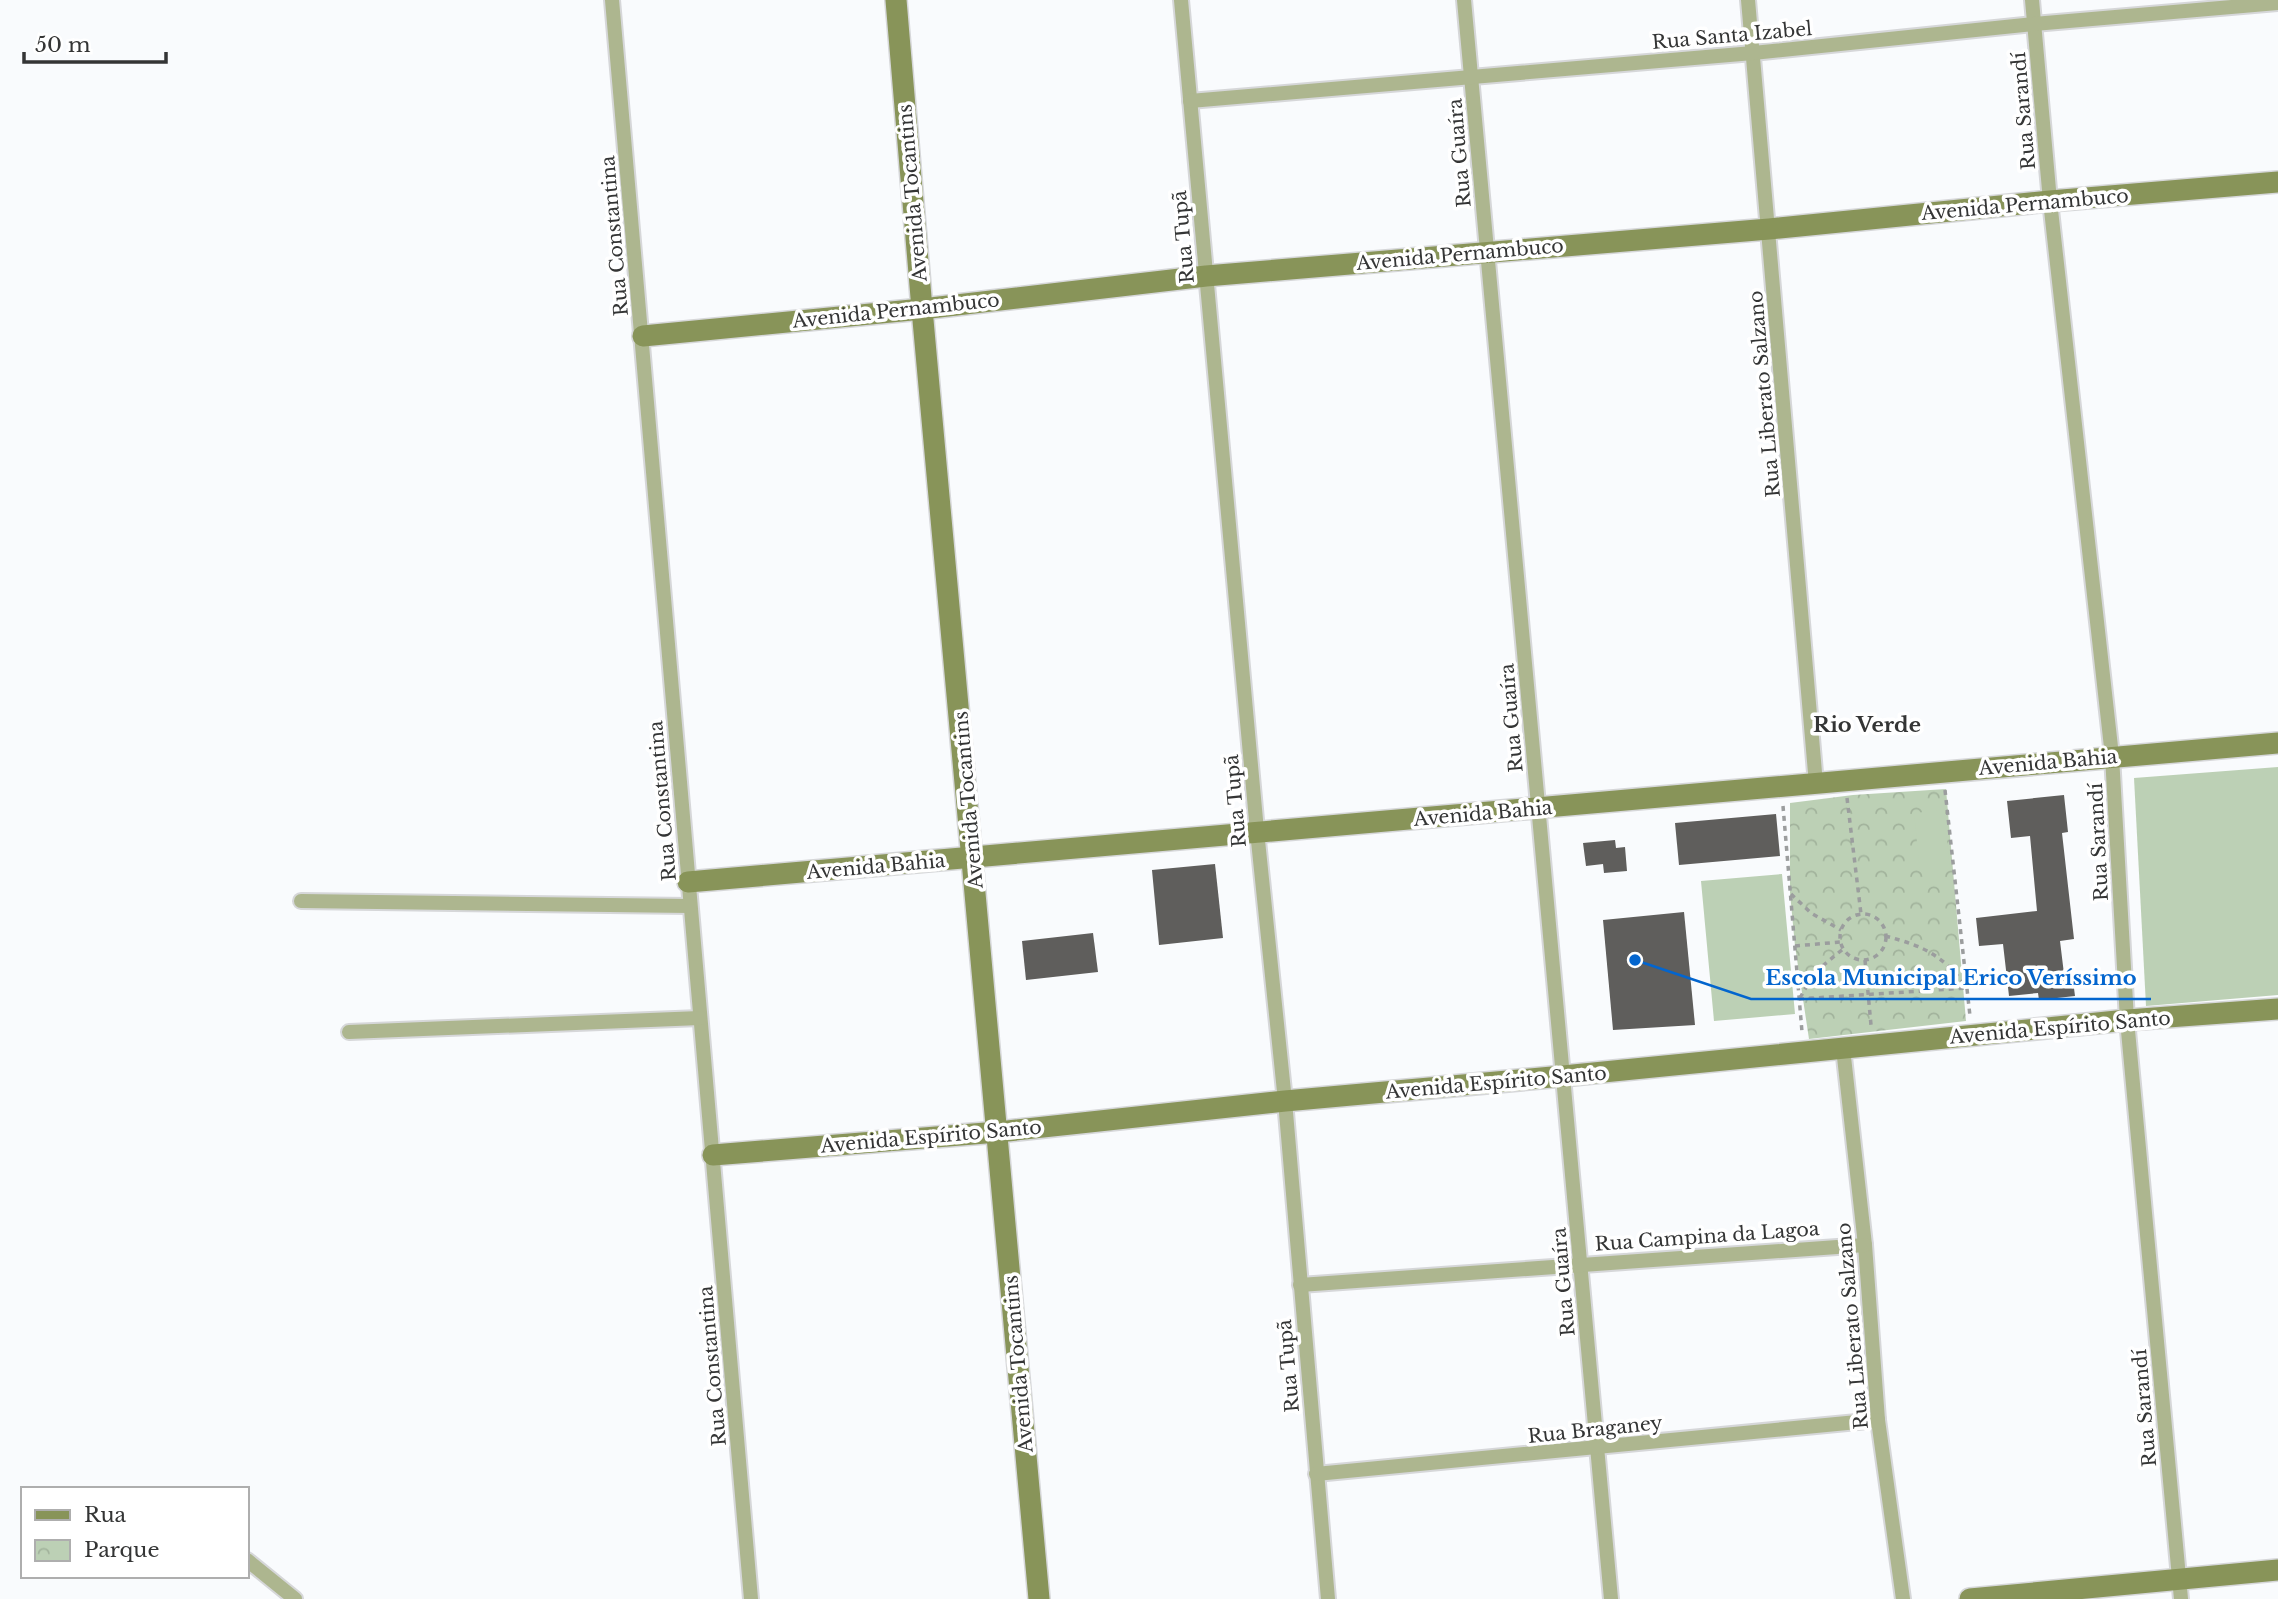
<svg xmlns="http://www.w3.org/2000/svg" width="2278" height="1599" font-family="'Libre Baskerville',serif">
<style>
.park{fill:url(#park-crowns)}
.pitch{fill:#bcd0b5}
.building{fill:#5f5e5c}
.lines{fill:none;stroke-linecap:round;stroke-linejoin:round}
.street-casing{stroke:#d6d7d9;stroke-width:18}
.secondary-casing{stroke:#d6d7d9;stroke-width:24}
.path{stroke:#9b9d9e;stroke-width:3.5;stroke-dasharray:5 5;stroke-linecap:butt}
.street{stroke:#adb68f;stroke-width:14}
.secondary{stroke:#889459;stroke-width:21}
.labels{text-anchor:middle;stroke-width:7;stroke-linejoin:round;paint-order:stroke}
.street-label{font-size:19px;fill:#343535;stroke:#fff}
.neighbourhood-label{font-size:21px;font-weight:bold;fill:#343535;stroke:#fff}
.leader{fill:none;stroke:#0365ce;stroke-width:2.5}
.callout-dot{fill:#0365ce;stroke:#fff;stroke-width:2.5}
.callout-label{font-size:21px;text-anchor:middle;font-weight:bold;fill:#0365ce;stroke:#fff;stroke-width:7;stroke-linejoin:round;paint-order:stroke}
</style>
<defs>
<pattern id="park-crowns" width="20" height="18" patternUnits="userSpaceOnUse" patternTransform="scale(1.75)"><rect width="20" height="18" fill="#bcd0b5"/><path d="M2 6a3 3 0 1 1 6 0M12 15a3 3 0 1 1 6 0" fill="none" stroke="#a2b39c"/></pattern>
</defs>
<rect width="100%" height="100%" fill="#f9fbfd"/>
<path class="park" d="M1946 789 1966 1021 1809 1039 1795 946 1790 893V803L1853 795Z"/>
<g class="pitch">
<path d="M2278 767V995L2146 1006 2134 778Z"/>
<path d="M1944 810 1950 869 1920 872 1914 813Z"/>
<path d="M1782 874 1795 1014 1714 1021 1701 881Z"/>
</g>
<g class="building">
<path d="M2064 795 2068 832 2062 833 2074 939 2060 941 2064 974 2072 973 2075 996 2039 1000 2038 993 2009 996 2003 944 1979 946 1976 918 2037 911 2030 836 2011 838 2007 801Z"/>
<path d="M1776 814 1780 856 1679 865 1675 823Z"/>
<path d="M1615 840 1616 848 1625 847 1627 871 1604 873 1603 864 1586 866 1583 843Z"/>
<path d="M1215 864 1223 938 1159 945 1152 870Z"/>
<path d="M1684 912 1695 1025 1613 1030 1603 920Z"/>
<path d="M1093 933 1098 972 1026 980 1022 941Z"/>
</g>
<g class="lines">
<defs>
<g id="street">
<path d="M612 0 751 1599"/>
<path d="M1181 0 1257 831 1285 1101 1328 1599"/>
<path d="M1464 0 1611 1599"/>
<path d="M1748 0 1816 784"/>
<path d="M2032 0 2050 201 2112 756 2127 1020 2181 1599"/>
<path d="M1190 101 1753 53 2034 24 2278 3"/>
<path d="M301 901 690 906"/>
<path d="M349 1032 700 1018"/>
<path d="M1843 1048 1865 1245 1878 1420 1903 1599"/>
<path d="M1300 1285 1865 1245"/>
<path d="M1316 1474 1878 1420"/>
<path d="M247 1560 295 1599"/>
</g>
<g id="secondary">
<path d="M896 0 922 309 1039 1599"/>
<path d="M643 336 922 309 1206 276 1769 229 2050 201 2278 182"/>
<path d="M688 882 2278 743"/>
<path d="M713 1155 998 1132 1285 1101 1563 1076 2127 1020 2278 1009"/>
<path d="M1970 1599 2278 1570"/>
</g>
</defs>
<use href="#street" class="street-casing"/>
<use href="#secondary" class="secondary-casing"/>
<g class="path">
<path d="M1945 790 1970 1016"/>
<path d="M1847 798 1861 914"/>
<path d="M1783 806 1802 1032"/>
<path d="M1791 894 1811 913 1841 930"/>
<circle cx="1863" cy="937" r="23"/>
<path d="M1885 936C1924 946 1942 955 1967 987"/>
<path d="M1795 946 1840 942"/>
<path d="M1865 960 1871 1025"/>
<path d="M1800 998 1814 973 1843 949"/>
<path d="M1799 999 1967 988"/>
</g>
<use href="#street" class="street"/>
<use href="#secondary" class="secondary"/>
</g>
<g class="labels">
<g class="street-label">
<text transform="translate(1732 35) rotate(-5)" y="7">Rua Santa Izabel</text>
<text transform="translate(2023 111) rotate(-95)" y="7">Rua Sarandí</text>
<text transform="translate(1459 153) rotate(-95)" y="7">Rua Guaíra</text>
<text transform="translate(912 193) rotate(-95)" y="7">Avenida Tocantins</text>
<text transform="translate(2025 204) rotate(-5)" y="7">Avenida Pernambuco</text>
<text transform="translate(614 236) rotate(-95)" y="7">Rua Constantina</text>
<text transform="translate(1183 237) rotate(-95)" y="7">Rua Tupã</text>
<text transform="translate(1460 254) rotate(-5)" y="7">Avenida Pernambuco</text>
<text transform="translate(896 310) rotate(-6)" y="7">Avenida Pernambuco</text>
<text transform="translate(1764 394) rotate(-95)" y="7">Rua Liberato Salzano</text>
<text transform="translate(1511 718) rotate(-95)" y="7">Rua Guaíra</text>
<text transform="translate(2048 762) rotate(-5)" y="7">Avenida Bahia</text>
<text transform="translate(968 800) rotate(-95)" y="7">Avenida Tocantins</text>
<text transform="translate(662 801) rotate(-95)" y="7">Rua Constantina</text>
<text transform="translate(1235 801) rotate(-95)" y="7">Rua Tupã</text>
<text transform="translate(1483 813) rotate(-5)" y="7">Avenida Bahia</text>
<text transform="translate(2098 842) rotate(-93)" y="7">Rua Sarandí</text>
<text transform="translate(876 866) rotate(-5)" y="7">Avenida Bahia</text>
<text transform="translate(2060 1027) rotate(-5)" y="7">Avenida Espírito Santo</text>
<text transform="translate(1496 1082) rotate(-5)" y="7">Avenida Espírito Santo</text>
<text transform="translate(931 1136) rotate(-5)" y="7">Avenida Espírito Santo</text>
<text transform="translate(1707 1236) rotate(-4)" y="7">Rua Campina da Lagoa</text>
<text transform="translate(1563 1282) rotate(-95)" y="7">Rua Guaíra</text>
<text transform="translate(1852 1326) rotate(-95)" y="7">Rua Liberato Salzano</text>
<text transform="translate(1018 1364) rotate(-95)" y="7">Avenida Tocantins</text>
<text transform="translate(712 1366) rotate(-95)" y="7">Rua Constantina</text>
<text transform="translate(1288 1366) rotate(-95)" y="7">Rua Tupã</text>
<text transform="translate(2144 1408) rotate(-95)" y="7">Rua Sarandí</text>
<text transform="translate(1595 1429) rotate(-6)" y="7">Rua Braganey</text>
</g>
<g class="neighbourhood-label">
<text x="1867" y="732">Rio Verde</text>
</g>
</g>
<path class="leader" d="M1635 960L1751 999H2151"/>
<circle class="callout-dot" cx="1635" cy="960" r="7"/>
<g class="callout-label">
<text x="1951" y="985">Escola Municipal Erico Veríssimo</text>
</g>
<rect x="21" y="1487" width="228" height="91" fill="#ffffff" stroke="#aeaeae" stroke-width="2"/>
<rect x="35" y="1510" width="35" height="10" fill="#889459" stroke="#aeaeae" stroke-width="2"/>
<text x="84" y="1522" font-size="21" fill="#343535">Rua</text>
<rect x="35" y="1540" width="35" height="21" fill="url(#park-crowns)" stroke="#aeaeae" stroke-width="2"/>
<text x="84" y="1557" font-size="21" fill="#343535">Parque</text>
<path d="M24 52v10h142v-10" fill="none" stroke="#343535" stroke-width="3.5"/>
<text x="35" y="52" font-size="21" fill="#343535" stroke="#ffffff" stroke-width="5" paint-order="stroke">50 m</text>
</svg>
